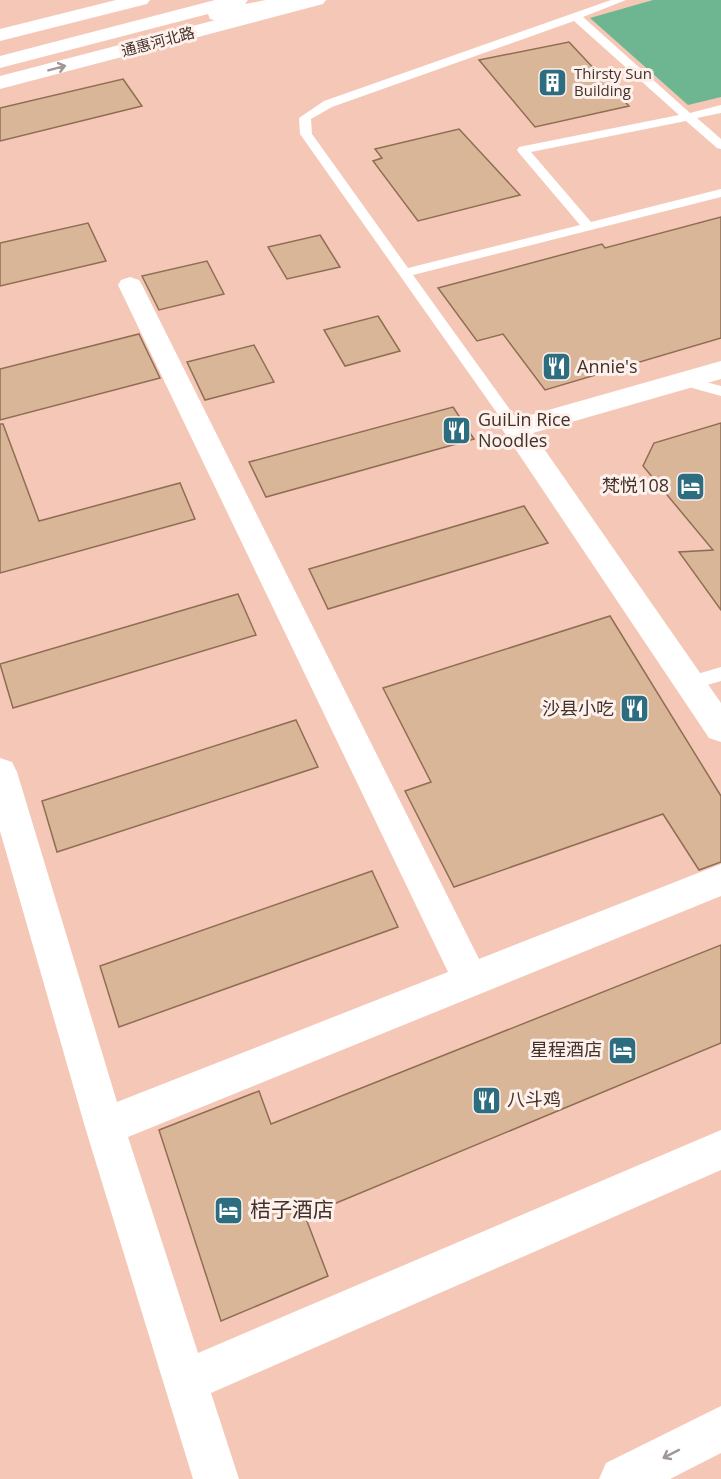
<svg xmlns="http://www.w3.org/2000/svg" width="721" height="1479" font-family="'Open Sans','Noto Sans SC',sans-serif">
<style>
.green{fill:#6eb691}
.building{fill:#dab699;stroke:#8f6e53;stroke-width:1.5}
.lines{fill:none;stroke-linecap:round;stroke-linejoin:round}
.service{fill:#fff;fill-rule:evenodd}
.minor{fill:#fff;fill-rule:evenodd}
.tertiary{fill:#fff;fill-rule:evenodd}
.trunk{fill:#fff;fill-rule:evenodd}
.oneway{stroke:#a19895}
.labels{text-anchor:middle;stroke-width:6;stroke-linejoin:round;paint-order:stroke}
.far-street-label{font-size:15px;fill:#43312b;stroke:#fef0eb}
.far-poi-label{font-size:15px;fill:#43312b;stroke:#fef0eb;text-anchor:start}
.poi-label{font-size:18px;fill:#43312b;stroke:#fef0eb;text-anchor:start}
.near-poi-label{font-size:21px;fill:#43312b;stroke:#fef0eb;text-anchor:start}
</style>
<rect width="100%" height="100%" fill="#f5c7b6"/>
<path class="green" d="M653 0H721V97L688 105 590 18Z"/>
<g class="building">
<path d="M569 42 629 106 535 127 479 60Z"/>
<path d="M123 79 142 106 0 141V108Z"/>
<path d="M459 129 520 195 418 221 373 161 382 158 375 149Z"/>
<path d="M721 217V338L545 390 503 334 477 341 438 288 602 244 605 248Z"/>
<path d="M88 223 106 261 0 286V243Z"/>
<path d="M320 235 340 267 287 279 268 247Z"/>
<path d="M207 261 224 294 159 310 142 276Z"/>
<path d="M378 316 400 351 345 366 324 330Z"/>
<path d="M139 334 160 378 0 420V369Z"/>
<path d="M254 345 274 382 205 400 187 362Z"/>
<path d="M453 407 474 439 266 497 249 462Z"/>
<path d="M721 423V610L679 552 713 550 643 466 654 443Z"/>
<path d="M0 424H3L39 521 180 483 195 519 0 573Z"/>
<path d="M524 506 548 543 328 609 309 569Z"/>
<path d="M238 594 256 635 13 708 0 664Z"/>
<path d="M610 616 721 796V862L699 870 663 814 454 887 405 791 431 782 383 688Z"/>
<path d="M296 720 318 767 57 852 42 801Z"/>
<path d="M372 871 398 927 119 1027 100 966Z"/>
<path d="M721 945V1043L305 1216 328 1276 221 1321 159 1130 259 1091 271 1124Z"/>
</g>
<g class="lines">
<g class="service">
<path d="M611 0H626L583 17 690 113 721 105V113L697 118 721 139V149L717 148 686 121 531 152 591 222 721 189V197L413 275 521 425 524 429 521 433H511L300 134 299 118 324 101ZM574 21 679 115 519 147 517 150 519 153 580 225 408 268 312 134 311 119 332 107Z"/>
<path d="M683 376 721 386V396L678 384 676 381 678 378Z"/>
<path d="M721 667V681L690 690 684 688 681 683 684 678Z"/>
</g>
<g class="minor">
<path d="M130 277 139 280 142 285 479 959 721 864V896L128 1137 198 1353 721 1130V1170L211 1393 239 1479H193L85 1127 0 831V758L12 762 17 772 117 1102 448 972 118 285 121 280Z"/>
<path d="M721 361V379L533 433 721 703V742L709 738 502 429 506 422Z"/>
</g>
<g class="tertiary">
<path d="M293 0H326L323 4 0 89V76Z"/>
<path d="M721 1406V1453L670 1479H599L606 1463Z"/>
</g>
<g class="trunk">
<path d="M116 0H150L147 4 0 41V29Z"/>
<path d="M215 0H248L245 4 266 0H308L305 4 298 6 217 21 210 19 208 14 0 68V56Z"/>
</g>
</g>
<defs><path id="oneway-shaft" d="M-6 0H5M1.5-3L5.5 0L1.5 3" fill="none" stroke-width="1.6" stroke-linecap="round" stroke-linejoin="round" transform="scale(1.5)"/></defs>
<g class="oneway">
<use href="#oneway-shaft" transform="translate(57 68) rotate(-15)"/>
<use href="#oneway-shaft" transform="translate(671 1454) rotate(153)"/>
</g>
<defs>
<symbol id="building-square" viewBox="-11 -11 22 22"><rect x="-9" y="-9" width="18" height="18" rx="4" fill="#2c6d80" stroke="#fef0eb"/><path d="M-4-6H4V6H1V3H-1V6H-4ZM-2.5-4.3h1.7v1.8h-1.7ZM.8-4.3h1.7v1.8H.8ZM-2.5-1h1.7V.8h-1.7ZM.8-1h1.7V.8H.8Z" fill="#fff"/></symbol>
<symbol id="restaurant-square" viewBox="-11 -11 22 22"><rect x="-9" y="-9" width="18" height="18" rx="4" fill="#2c6d80" stroke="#fef0eb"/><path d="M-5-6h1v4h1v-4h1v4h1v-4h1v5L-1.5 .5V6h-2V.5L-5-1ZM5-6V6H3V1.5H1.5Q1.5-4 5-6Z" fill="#fff"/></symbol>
<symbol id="hotel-square" viewBox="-11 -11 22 22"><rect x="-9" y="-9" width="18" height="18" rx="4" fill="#2c6d80" stroke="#fef0eb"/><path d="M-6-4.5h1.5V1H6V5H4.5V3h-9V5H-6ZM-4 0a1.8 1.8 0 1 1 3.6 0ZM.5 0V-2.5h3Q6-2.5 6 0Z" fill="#fff"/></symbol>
</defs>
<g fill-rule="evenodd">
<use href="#building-square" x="536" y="66" width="33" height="33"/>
<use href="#restaurant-square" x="540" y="350" width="33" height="33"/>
<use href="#restaurant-square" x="440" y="414" width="33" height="33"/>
<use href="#hotel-square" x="674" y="470" width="33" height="33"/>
<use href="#restaurant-square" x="618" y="692" width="33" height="33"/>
<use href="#hotel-square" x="606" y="1034" width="33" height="33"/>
<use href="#restaurant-square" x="470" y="1084" width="33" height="33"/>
<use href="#hotel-square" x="212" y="1194" width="33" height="33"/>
</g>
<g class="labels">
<g class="far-street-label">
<text transform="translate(158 42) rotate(-15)" y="5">通惠河北路</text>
</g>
<g class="far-poi-label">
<text x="574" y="79">Thirsty Sun<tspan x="574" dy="17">Building</tspan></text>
</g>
<g class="poi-label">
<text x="577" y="373">Annie's</text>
<text x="478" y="426">GuiLin Rice<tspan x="478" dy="21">Noodles</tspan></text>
<text x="669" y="492" text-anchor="end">梵悦108</text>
<text x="614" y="715" text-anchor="end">沙县小吃</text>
<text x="602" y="1056" text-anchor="end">星程酒店</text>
<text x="507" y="1106">八斗鸡</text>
</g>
<g class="near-poi-label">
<text x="250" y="1217">桔子酒店</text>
</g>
</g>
</svg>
